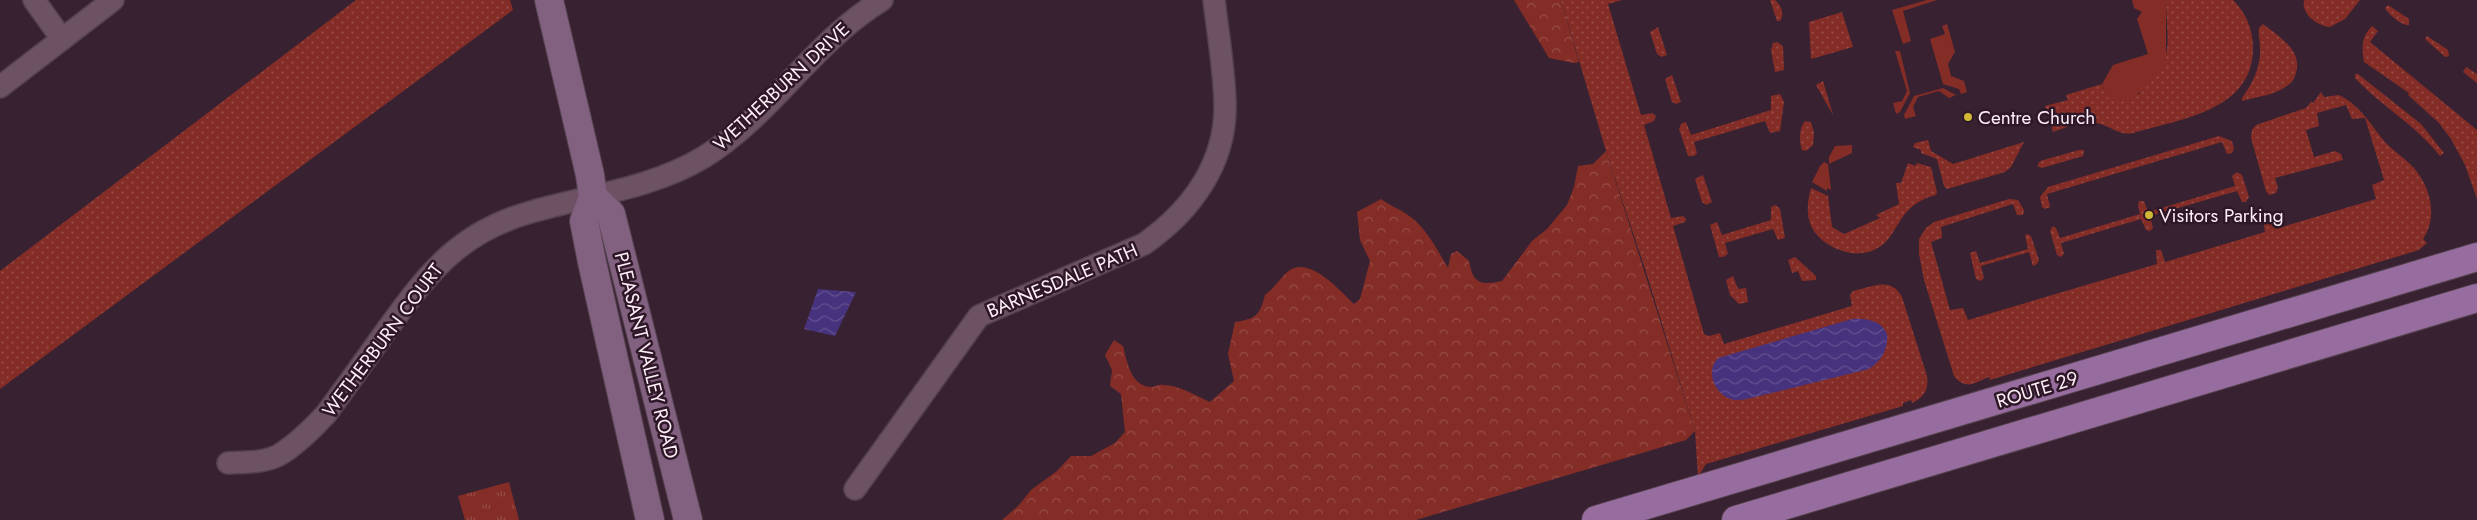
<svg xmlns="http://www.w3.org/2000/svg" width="2477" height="520" font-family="Jost,sans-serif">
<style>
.grass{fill:url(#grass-dots)}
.forest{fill:url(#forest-crowns)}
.park{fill:url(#park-tufts)}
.garden{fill:#842d27}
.water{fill:url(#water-waves)}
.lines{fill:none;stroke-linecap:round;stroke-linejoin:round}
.minor-casing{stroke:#54414e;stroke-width:24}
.secondary-casing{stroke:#54414e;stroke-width:30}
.primary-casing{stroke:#54414e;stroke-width:30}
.minor{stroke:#6d5263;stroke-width:21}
.secondary{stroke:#816080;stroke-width:28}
.primary{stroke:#966d9e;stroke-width:28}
.poi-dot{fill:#d0b736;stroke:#2e1726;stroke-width:2}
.labels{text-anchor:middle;stroke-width:5;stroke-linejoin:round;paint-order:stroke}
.street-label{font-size:19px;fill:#feeef8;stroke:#2e1726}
.poi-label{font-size:19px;fill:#feeef8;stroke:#2e1726;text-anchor:start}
</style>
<defs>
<pattern id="grass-dots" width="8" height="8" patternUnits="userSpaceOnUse" patternTransform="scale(1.25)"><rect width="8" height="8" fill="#842d27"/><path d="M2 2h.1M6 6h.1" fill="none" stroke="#964c47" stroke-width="1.8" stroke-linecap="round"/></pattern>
<pattern id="forest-crowns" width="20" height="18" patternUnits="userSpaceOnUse" patternTransform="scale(1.25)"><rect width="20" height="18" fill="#842d27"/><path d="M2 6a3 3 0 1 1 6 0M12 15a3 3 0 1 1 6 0" fill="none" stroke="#964c47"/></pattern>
<pattern id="park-tufts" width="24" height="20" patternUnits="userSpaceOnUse" patternTransform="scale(1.25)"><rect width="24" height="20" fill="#842d27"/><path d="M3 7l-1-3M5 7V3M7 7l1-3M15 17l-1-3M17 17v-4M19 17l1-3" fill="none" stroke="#964c47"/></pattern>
<pattern id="water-waves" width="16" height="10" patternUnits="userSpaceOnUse" patternTransform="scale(1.25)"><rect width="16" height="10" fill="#47327d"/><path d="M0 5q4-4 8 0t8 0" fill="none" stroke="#635090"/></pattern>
</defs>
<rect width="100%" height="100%" fill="#382130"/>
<g class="grass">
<path d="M356 0H510L513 10 0 389V271Z"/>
<path d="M1561 0H1622L1608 4 1641 115 1652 113 1656 116 1654 121 1644 125 1671 218 1683 216 1686 219 1685 222 1673 226 1704 334 1709 336 1720 333 1724 344 1852 306 1850 295 1853 291C1872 287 1891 276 1902 297L1927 376C1929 389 1924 398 1912 403L1911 400 1903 403V406L1706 464 1698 477 1695 431 1646 272 1606 151Z"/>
<path d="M1770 0H1775C1781 5 1785 14 1780 21H1777Z"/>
<path d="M2166 0H2233C2246 13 2253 29 2253 48 2253 111 2180 119 2133 133 2118 136 2110 125 2096 123 2082 120 2066 128 2053 132L2045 106 2068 100 2066 95 2102 84 2104 90 2139 94C2176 54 2167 51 2166 0Z"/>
<path d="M2304 0H2360L2345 19 2330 27C2317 26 2301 14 2304 0Z"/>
<path d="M2388 5 2409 19V25C2402 26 2389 15 2385 8Z"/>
<path d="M1842 12 1853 47 1811 59 1809 22Z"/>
<path d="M2263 24C2278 36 2303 50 2296 73 2294 79 2292 83 2287 86 2275 95 2256 97 2242 101V98C2253 83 2261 67 2260 47 2260 41 2258 34 2259 28Z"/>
<path d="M2372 26 2378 31 2370 42 2477 130V199L2465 165 2451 139 2439 123 2408 95 2409 93 2364 62C2362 48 2361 37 2372 26Z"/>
<path d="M1658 27 1667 55 1661 57 1657 54 1650 32Z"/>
<path d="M2427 36 2448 50 2449 56 2445 57 2425 39Z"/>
<path d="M1777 42 1783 46 1784 70 1775 72 1771 50 1773 43Z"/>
<path d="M2466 67 2477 74V83L2463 72Z"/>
<path d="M2355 74H2358L2421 124 2444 153 2440 156C2416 125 2381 106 2355 78Z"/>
<path d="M1672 75 1681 102 1676 104 1672 102 1665 79Z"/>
<path d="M1823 81 1833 115 1816 85Z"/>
<path d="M2321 92 2324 97 2339 95C2360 105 2371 125 2385 142 2393 151 2405 158 2414 168 2431 188 2438 217 2423 239L2427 243 2419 250 1990 380 1989 377C1977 381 1967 392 1954 376L1924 280 1919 254V239L1926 228 1934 222 2009 199 2018 200 2024 210 2023 215H2017L2013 204 1941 227 1942 238 1931 242 1950 310 1963 308 1968 320 2157 264 2156 250H2161L2165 262 2265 232 2263 219 2267 216 2271 218 2275 229 2376 199 2372 185 2384 180 2365 118 2352 119 2346 105 2317 113 2319 126 2306 130 2314 157 2335 151 2341 154 2343 160 2275 178 2278 187 2276 193 2269 195 2266 191 2251 138 2252 130 2256 125 2306 108 2311 102 2313 103Z"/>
<path d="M1780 94 1784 102 1780 131 1770 133 1765 121 1694 142 1697 153 1694 156H1688L1679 129 1681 124 1686 122 1691 135 1771 110V96Z"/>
<path d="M1805 121 1811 122 1814 133 1813 145 1806 151 1802 150C1799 142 1799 127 1805 121Z"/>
<path d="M2219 136 2232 141 2234 149 2232 153 2227 154 2222 142 2047 194 2050 207 2045 209 2042 207 2040 197 2048 187Z"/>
<path d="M1928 140 1931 151 1953 164 2024 142 2011 167 2005 172 1947 189 1944 186 1937 159 1921 153V150L1913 147 1915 143Z"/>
<path d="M2079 150H2084L2083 156 2042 168 2037 166 2040 161Z"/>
<path d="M1908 163 1915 166 1917 163 1931 167 1937 192 1936 195C1894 206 1901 238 1874 250 1852 260 1818 246 1810 223 1806 211 1808 199 1811 188L1828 196 1832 227 1844 234 1880 218 1876 215 1899 204 1896 183H1901Z"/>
<path d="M2237 172 2242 175 2249 197 2246 202H2242L2237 191 2150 216 2153 228 2150 231 2146 230 2141 219 2061 243 2064 254 2061 257 2057 255 2050 231 2053 226 2056 228 2060 238 2140 214 2138 205 2139 201H2144L2148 212 2235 186 2232 176Z"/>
<path d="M1703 175 1712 202 1706 205 1702 202 1695 179Z"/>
<path d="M1776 205 1780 209 1785 238 1778 240 1773 229 1725 243 1728 254 1723 257H1719L1710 225 1717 222 1722 235 1771 220V207Z"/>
<path d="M2028 234 2031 236 2039 260 2037 264 2033 266 2029 252 1981 266 1984 278 1981 281 1976 279 1970 253 1976 251 1980 263 2028 249 2025 235Z"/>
<path d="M1795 257 1816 276V280L1802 281 1798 271 1792 273 1788 260Z"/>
<path d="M1733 276 1738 289 1746 288 1748 302 1739 304 1730 295 1726 280Z"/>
</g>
<g class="forest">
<path d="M1514 0H1561L1579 62 1574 63 1549 58Z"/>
<path d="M1606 151 1695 431 1686 440 1416 520H1002L1019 505 1031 490 1057 471 1071 456H1091L1115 443 1125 432 1121 394 1110 386 1112 370 1105 355 1114 340 1123 346C1127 362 1131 387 1152 387 1155 387 1159 384 1163 385 1179 385 1196 396 1210 402L1234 381 1228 354 1235 322C1256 319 1260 315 1265 295 1275 288 1281 276 1290 270 1311 257 1340 291 1354 304L1360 299 1370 261 1360 240 1357 212 1381 199C1389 205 1397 208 1405 213 1425 225 1436 248 1448 268L1451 254 1457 251 1469 261C1473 285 1482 285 1502 281L1532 241 1547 229 1567 205 1574 187 1578 166 1593 164Z"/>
</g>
<path class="park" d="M509 482 519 520H465L458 496Z"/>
<g class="garden">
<path d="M1927 0H1937L1903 11 1911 41 1903 44 1892 10Z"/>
<path d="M2132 0H2166V61C2159 79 2130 109 2108 98L2102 84 2113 65 2148 54 2137 19 2142 12 2134 8Z"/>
<path d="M1947 24 1955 52 1948 64 1951 76 1964 81 1967 92 1961 94 1959 89 1943 84 1930 39 1945 34 1942 26Z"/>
<path d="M1895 51H1900L1910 93 1900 112 1896 114 1893 103 1902 101 1907 91Z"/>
<path d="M1943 88 1956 95 1949 98 1939 91 1918 97 1913 107 1916 116 1905 119 1904 115 1914 96Z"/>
<path d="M1852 145V153L1829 164V157L1835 146Z"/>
<path d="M1824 162 1828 164 1831 190 1827 188V191L1812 182 1820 166Z"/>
</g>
<g class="water">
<path d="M818 289 856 292 835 336 804 329Z"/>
<path d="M1852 319C1866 318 1881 320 1887 334 1889 348 1881 362 1869 369L1747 399C1741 400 1734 401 1728 398 1713 391 1706 370 1718 358Z"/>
</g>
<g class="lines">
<defs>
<g id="minor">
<path d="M34 0 62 39"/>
<path d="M0 87 113 0"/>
<path d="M228 463C244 462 264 463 279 455 296 445 313 428 326 414 346 387 366 359 386 331 428 273 459 232 531 212 589 195 651 189 704 157 772 115 813 42 882 0"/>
<path d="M855 489 979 316 1144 244C1191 211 1227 163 1225 102 1224 68 1218 34 1214 0"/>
</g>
<g id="secondary">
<path d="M549 0 590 175 593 197 584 221 592 262 650 520"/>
<path d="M593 197 611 214 688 520"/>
</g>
<g id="primary">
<path d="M1596 520 2477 257"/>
<path d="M1736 520 2477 298"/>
</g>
</defs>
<use href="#minor" class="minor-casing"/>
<use href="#secondary" class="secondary-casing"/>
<use href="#primary" class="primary-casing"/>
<use href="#minor" class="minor"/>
<use href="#secondary" class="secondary"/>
<use href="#primary" class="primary"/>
</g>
<g class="poi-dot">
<circle cx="1968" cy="117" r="5"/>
<circle cx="2149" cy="215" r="5"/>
</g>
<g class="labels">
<g class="street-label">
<text transform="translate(781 86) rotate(-43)" y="7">WETHERBURN DRIVE</text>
<text transform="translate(1062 280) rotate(-23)" y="7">BARNESDALE PATH</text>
<text transform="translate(382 340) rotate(-53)" y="7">WETHERBURN COURT</text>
<text transform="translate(647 355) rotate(76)" y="7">PLEASANT VALLEY ROAD</text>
<text transform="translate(2037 389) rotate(-17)" y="7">ROUTE 29</text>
</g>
<g class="poi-label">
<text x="1978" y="124">Centre Church</text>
<text x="2159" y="222">Visitors Parking</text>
</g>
</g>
</svg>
